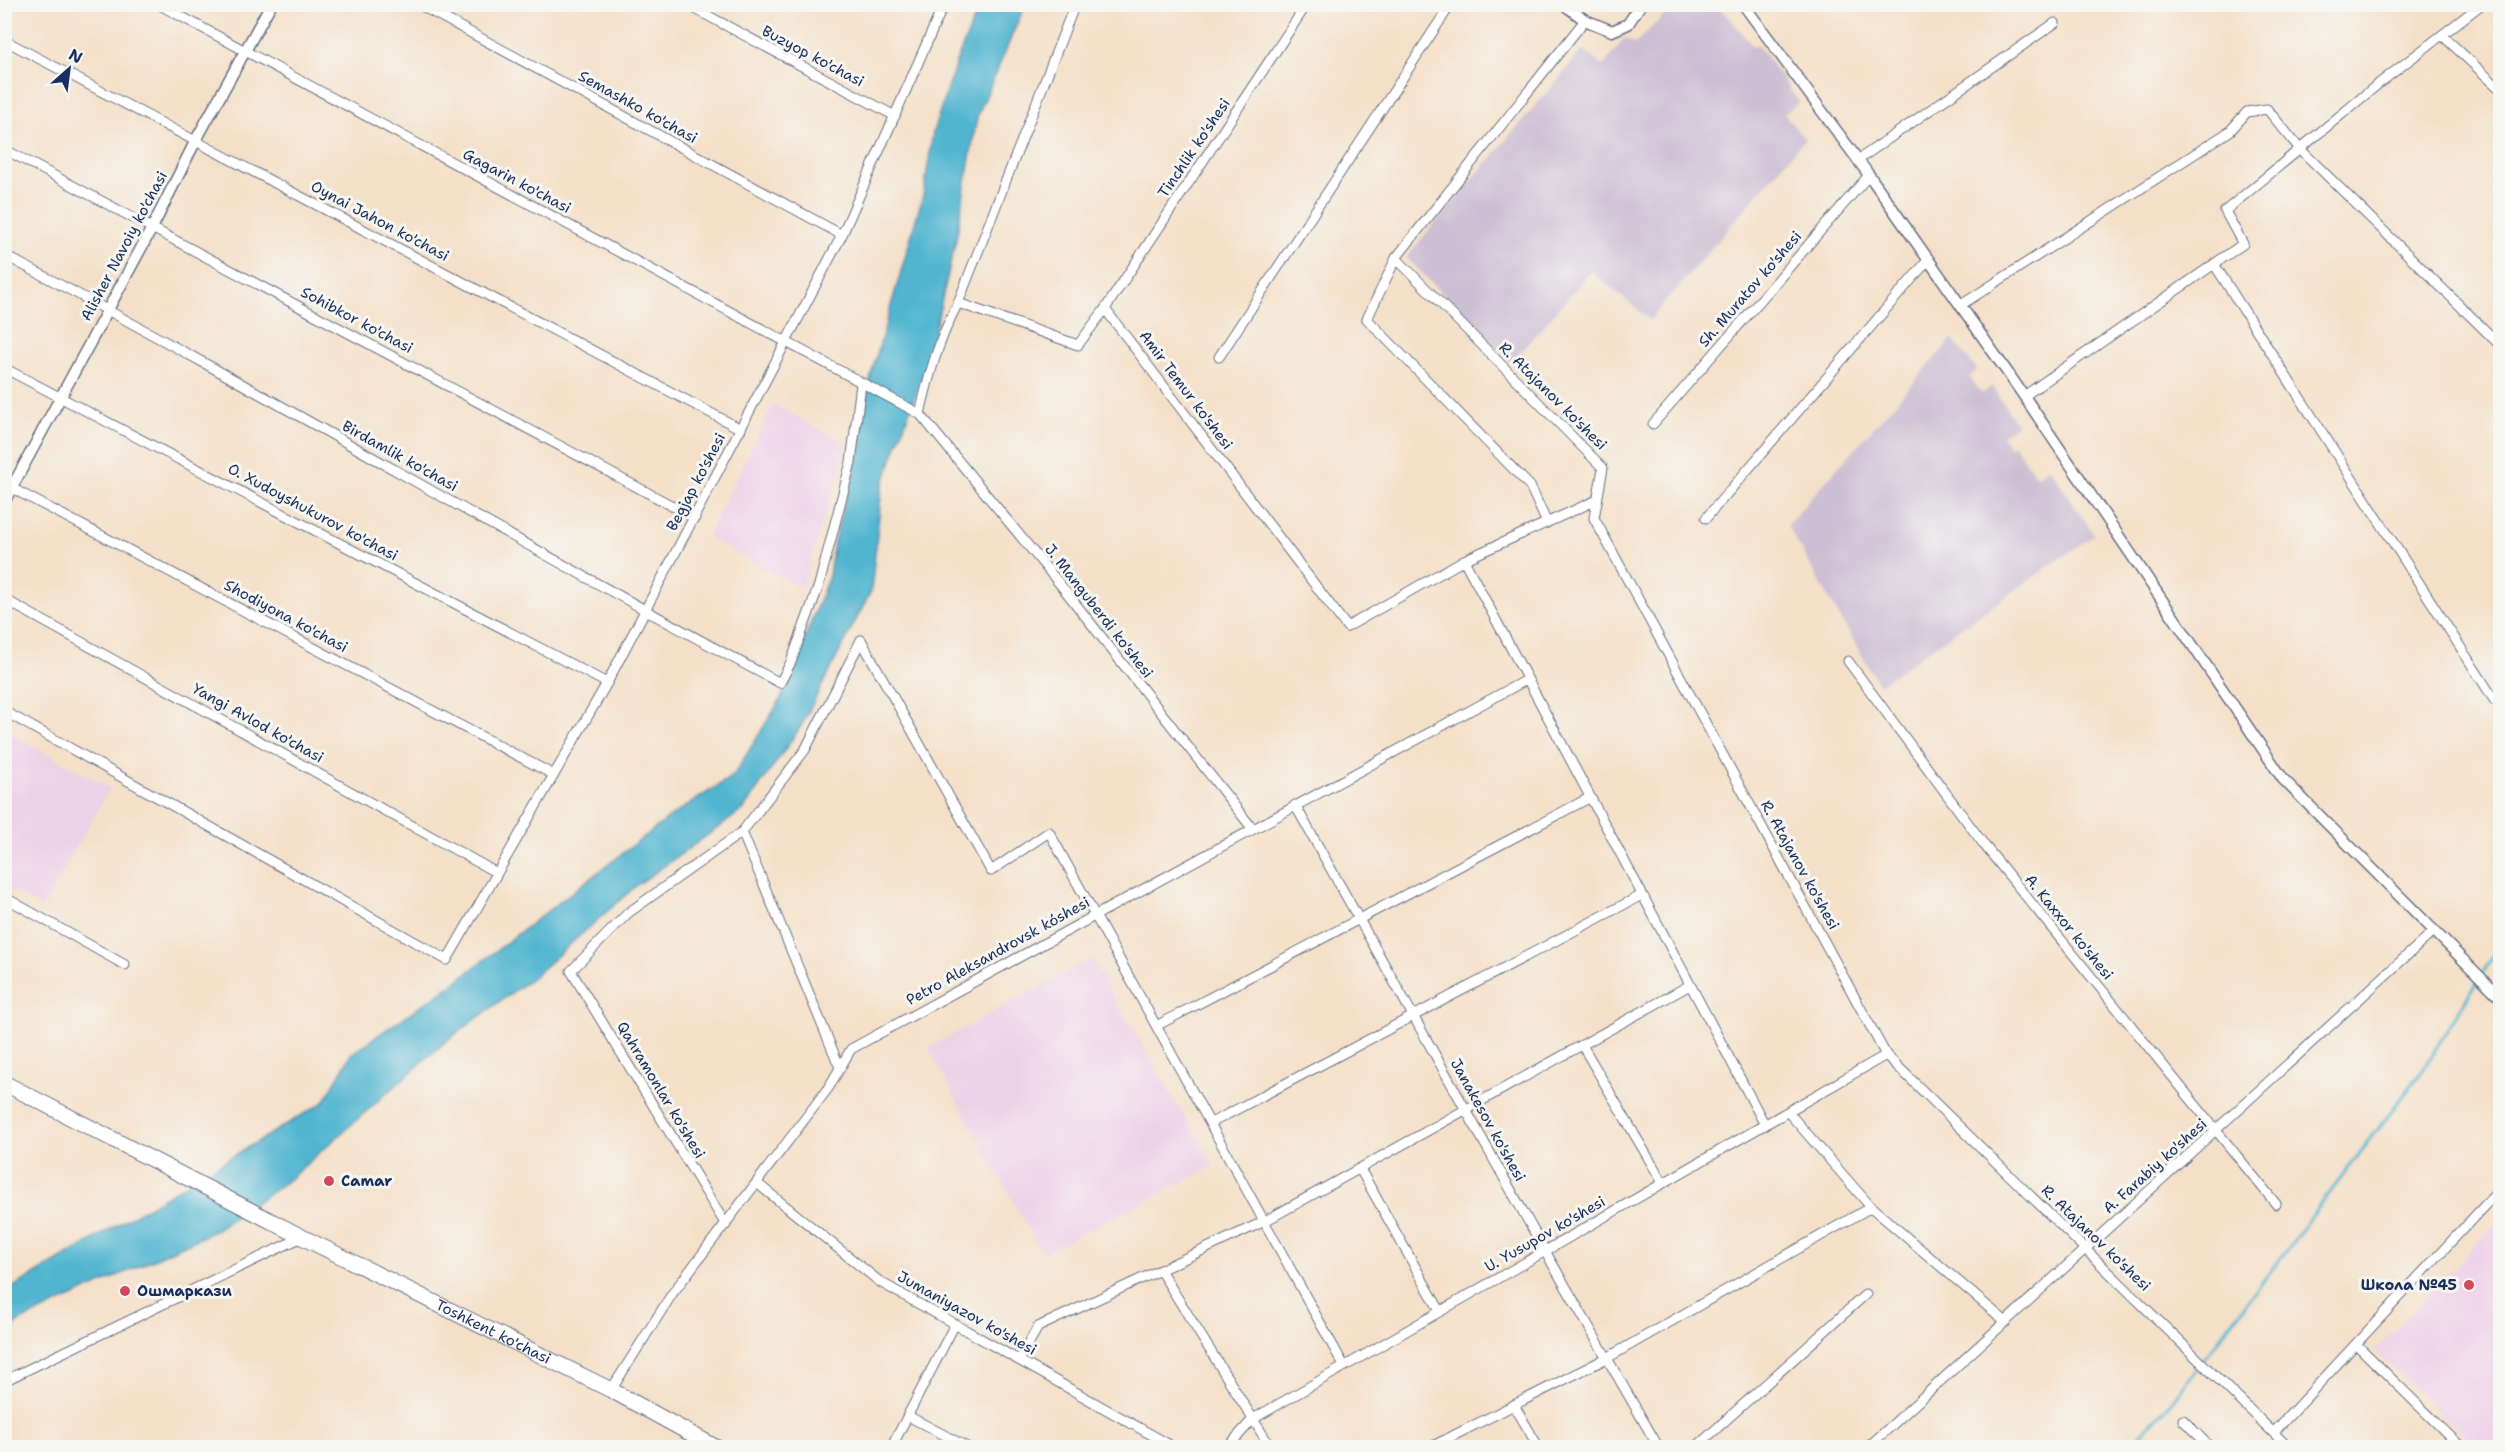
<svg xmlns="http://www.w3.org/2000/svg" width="2505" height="1452" font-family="'Shantell Sans',sans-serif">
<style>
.built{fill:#eed0e7}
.industrial{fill:#ccbed3}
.water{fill:#51b5d0;stroke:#367297;stroke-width:1.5}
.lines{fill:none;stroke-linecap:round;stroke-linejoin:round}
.stream{stroke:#51b5d0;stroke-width:3}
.minor-casing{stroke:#676d83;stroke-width:11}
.tertiary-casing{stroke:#676d83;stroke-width:13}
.trunk-casing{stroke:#676d83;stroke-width:17}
.minor{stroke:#fff;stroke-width:9}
.tertiary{stroke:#fff;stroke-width:10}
.trunk{stroke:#fff;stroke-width:15}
.poi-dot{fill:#d1495b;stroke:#f6f6f2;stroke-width:2}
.labels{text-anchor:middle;stroke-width:6;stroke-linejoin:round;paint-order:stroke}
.street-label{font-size:15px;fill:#1b2f5e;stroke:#f6f6f2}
.poi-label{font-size:15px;font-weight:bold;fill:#1b2f5e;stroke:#f6f6f2;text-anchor:start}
</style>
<rect width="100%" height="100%" fill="#f6f6f2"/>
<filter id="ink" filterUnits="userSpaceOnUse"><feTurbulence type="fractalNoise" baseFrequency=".0167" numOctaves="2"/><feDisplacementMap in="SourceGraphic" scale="12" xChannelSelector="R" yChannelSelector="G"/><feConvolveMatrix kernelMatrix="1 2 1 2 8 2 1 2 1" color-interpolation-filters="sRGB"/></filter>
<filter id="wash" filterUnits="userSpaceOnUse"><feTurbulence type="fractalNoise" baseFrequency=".008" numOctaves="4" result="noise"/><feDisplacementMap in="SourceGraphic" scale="24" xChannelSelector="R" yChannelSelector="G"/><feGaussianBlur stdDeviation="1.35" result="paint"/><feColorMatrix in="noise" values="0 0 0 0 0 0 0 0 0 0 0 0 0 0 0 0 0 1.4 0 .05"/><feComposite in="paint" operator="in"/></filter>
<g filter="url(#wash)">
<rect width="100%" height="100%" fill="#f4e0c8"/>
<g class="built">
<path d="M773 404 847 444 802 589 707 537Z"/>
<path d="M4 730 110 788 42 908 5 887Z"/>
<path d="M1091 959 1214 1166 1042 1254 928 1048Z"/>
<path d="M2500 1219V1447H2476L2375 1351Z"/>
</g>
<g class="industrial">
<path d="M1674 5H1714L1729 17 1753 47 1757 44 1799 102 1784 114 1805 139 1650 320 1591 271 1511 363 1406 257 1583 50 1603 66 1625 38 1635 44Z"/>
<path d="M1952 339 1977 370 1969 377 1982 394 1992 386 2017 425 2002 435 2009 447 2013 444 2037 477 2049 467 2094 535 1879 685 1787 525Z"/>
</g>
<path class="water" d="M980 5H1025L977 117 956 239 927 363 882 487 871 591 801 726 743 810 636 886 533 977 445 1042 286 1182 210 1233 18 1322 5 1337V1292L324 1102 351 1054 454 983 670 817 734 775 781 699 829 576 834 541 855 465 871 375 924 192 933 132 957 60Z"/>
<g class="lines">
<g class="stream">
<path d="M2482 974 2500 944"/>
<path d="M2127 1448 2169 1405 2420 1074 2478 980"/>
</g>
</g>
</g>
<g filter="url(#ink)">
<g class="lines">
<defs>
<g id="minor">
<path d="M158 4 920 414 1063 588 1252 828"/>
<path d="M418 4 842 235"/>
<path d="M686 4 895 116"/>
<path d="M2442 35 2500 89"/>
<path d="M4 40 741 429"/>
<path d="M4 149 695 518"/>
<path d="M1858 160 2055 23"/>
<path d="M4 255C266 392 519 545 780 683L791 662 819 585 851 462 861 384"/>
<path d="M1396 258 1603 468 1594 518 1886 1055 2289 1448"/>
<path d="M2214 264 2495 701 2500 698"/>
<path d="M958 303 1078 345 1105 309 1347 627 1464 560 1597 500"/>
<path d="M1961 305 2230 131 2247 112 2267 109 2300 149 2500 345"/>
<path d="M1105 309 1307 4"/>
<path d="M1219 357 1451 4"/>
<path d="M4 368 607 683"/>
<path d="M2024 396 2243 244 2225 211 2377 85 2482 4"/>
<path d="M920 414C929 374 939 339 958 303L1075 4"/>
<path d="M1653 424 1869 175"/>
<path d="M4 484 554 775"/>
<path d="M1706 518 1929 259"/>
<path d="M1547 523 1530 486 1367 319 1396 258 1585 20"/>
<path d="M1464 560 1765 1125"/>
<path d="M4 599 497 873"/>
<path d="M861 640 991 871 1049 832 1344 1366"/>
<path d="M1848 661 1985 846 2276 1204"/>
<path d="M4 711 447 960 607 683 842 235 944 4"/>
<path d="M1295 805 1545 1251 1659 1448"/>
<path d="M742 832 840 1068"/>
<path d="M4 897 125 965"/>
<path d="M1158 1025 1589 798"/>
<path d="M1582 1045 1663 1183"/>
<path d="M1788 1112 1871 1207 2006 1322"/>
<path d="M1211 1123 1642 895"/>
<path d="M1360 1169 1440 1311"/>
<path d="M758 1184 880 1282 1175 1448"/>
<path d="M726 1225 571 971 628 913 742 832 805 750 861 640"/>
<path d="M1160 1270 1271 1448"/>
<path d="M2356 1344 2462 1448"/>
<path d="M1019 1360 1038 1327 1265 1221 1690 985"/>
<path d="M4 1381 302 1237"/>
<path d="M611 1390 672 1294 829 1087 851 1049 1526 680"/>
<path d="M1514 1405 1539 1448"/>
<path d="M908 1416 969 1448"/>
<path d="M2183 1420 2211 1448"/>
<path d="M2274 1432 2500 1189"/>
<path d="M891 1448 955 1324"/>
<path d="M1227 1448 1253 1419 1886 1055"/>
<path d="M1429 1448 1607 1358 1871 1207"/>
<path d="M1695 1448 1866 1294"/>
<path d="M1867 1448 2435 930"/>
</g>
<g id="tertiary">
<path d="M1563 4 1585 20 1612 31 1628 24 1641 4"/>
<path d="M1743 4 1869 175 2024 396 2283 779 2500 997"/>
<path d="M4 502 152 228 196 140 271 4"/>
</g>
<g id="trunk">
<path id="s1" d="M4 1083 302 1237 611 1390 717 1448"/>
</g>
</defs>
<use href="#minor" class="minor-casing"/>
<use href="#tertiary" class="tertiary-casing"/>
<use href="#trunk" class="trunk-casing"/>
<use href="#minor" class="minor"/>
<use href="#tertiary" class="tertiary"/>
<use href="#trunk" class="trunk"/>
</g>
</g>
<g class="poi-dot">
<circle cx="329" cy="1181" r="6"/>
<circle cx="2469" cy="1285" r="6"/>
<circle cx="125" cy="1291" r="6"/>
</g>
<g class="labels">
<g class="street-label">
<text transform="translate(813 56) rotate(28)" y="5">Buzyop ko'chasi</text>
<text transform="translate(638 107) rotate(29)" y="5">Semashko ko'chasi</text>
<text transform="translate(1194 148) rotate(-56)" y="5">Tinchlik ko'shesi</text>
<text transform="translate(517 181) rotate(28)" y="5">Gagarin ko'chasi</text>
<text transform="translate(380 221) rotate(28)" y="5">Oynai Jahon ko'chasi</text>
<text transform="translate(124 246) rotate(-62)" y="5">Alisher Navoiy ko'chasi</text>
<text transform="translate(1750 289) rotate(-49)" y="5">Sh. Muratov ko'shesi</text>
<text transform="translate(357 320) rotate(28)" y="5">Sohibkor ko'chasi</text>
<text transform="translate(1186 390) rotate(53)" y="5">Amir Temur ko'shesi</text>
<text transform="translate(1553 396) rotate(45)" y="5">R. Atajanov ko'shesi</text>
<text transform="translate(400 456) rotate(29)" y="5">Birdamlik ko'chasi</text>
<text transform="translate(696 482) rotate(-62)" y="5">Begjap ko'shesi</text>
<text transform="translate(313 512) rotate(28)" y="5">O. Xudoyshukurov ko'chasi</text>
<text transform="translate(1099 611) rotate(52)" y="5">J. Manguberdi ko'shesi</text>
<text transform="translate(286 616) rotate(28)" y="5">Shodiyona ko'chasi</text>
<text transform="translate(258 723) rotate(29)" y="5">Yangi Avlod ko'chasi</text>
<text transform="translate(1800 865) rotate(61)" y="5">R. Atajanov ko'shesi</text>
<text transform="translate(2069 927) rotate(51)" y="5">A. Kaxxor ko'shesi</text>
<text transform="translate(998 951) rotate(-29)" y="5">Petro Aleksandrovsk kóshesi</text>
<text transform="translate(661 1090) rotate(59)" y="5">Qahramonlar ko'shesi</text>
<text transform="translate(1488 1120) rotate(61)" y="5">Janakesov ko'shesi</text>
<text transform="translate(2155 1166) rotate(-42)" y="5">A. Farabiy ko'shesi</text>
<text transform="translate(1545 1234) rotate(-30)" y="5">U. Yusupov ko'shesi</text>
<text transform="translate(2096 1238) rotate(44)" y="5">R. Atajanov ko'shesi</text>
<text transform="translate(967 1313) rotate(29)" y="5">Jumaniyazov ko'shesi</text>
<text dy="5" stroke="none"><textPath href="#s1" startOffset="549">Toshkent ko'chasi</textPath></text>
</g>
<g class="poi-label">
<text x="341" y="1186">Camar</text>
<text x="2457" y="1290" text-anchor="end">Школа №45</text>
<text x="137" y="1296">Ошмаркази</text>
</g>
</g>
<rect width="2505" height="1452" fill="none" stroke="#f6f6f2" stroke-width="24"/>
<g transform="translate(69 69) rotate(28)" stroke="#f6f6f2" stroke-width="4.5" paint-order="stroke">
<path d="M0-4.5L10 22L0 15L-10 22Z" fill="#1b2f5e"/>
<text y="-9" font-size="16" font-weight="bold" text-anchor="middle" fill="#1b2f5e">N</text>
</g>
</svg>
